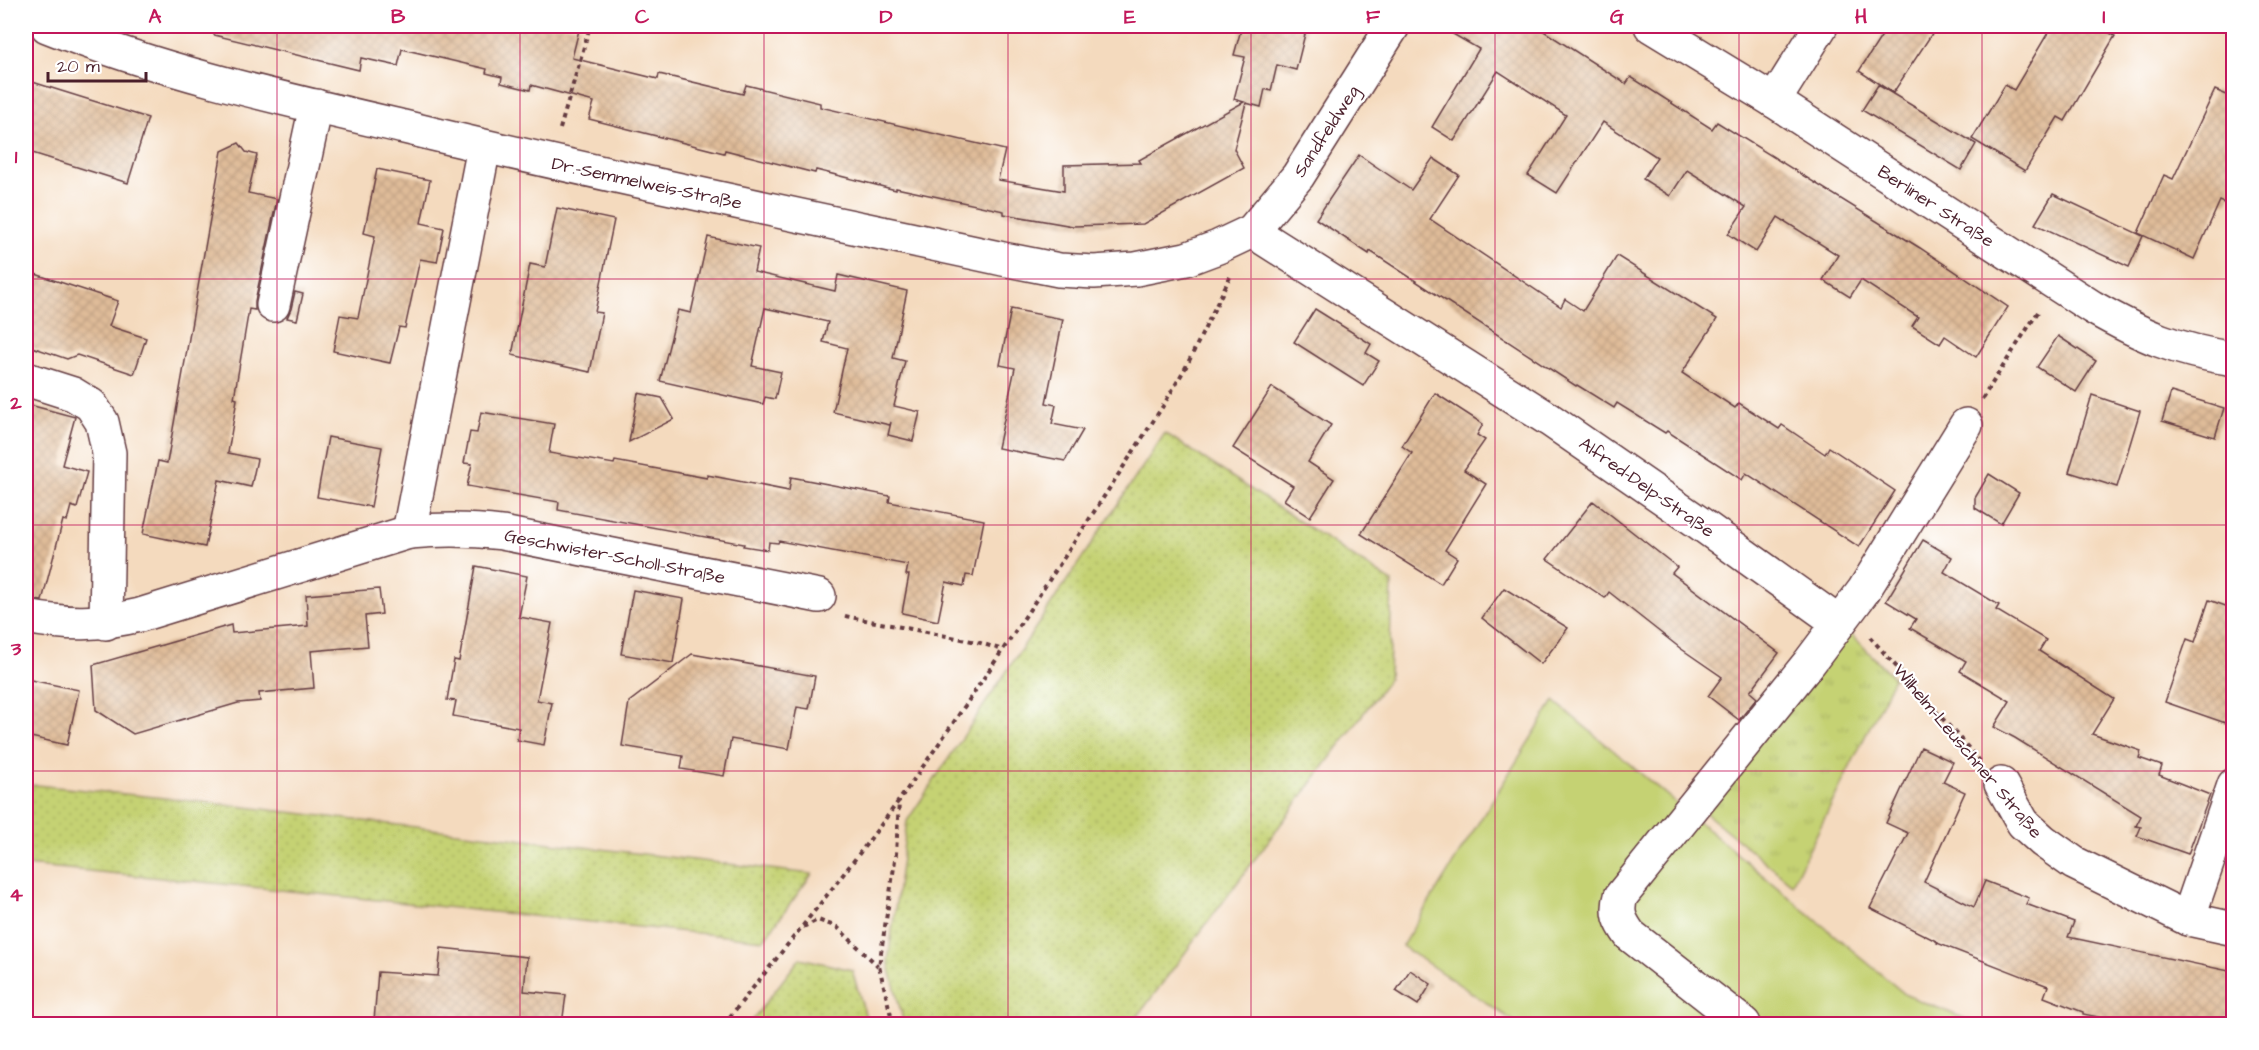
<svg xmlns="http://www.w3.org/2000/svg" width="2259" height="1050" font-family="'Architects Daughter',sans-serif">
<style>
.grass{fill:url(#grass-dots);stroke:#88784f;stroke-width:1.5}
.park{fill:url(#park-tufts);stroke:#88784f;stroke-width:1.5}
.garden{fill:#c5d273;stroke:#88784f;stroke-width:1.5}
.building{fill:url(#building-cross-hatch)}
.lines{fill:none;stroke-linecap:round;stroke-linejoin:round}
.minor-casing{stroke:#643b41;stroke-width:36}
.path{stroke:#643b41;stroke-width:4;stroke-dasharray:4.5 4.5;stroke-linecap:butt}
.minor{stroke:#fff;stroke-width:33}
.grid{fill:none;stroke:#c2185b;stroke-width:1.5;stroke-opacity:0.55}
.labels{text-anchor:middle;stroke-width:4.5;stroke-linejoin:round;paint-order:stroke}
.street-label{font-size:18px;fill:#4a1f2b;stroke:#fff}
.neatline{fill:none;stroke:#c2185b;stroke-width:2}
.grid-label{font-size:20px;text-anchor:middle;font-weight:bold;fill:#c2185b}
</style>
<defs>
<pattern id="grass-dots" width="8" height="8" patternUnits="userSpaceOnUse" patternTransform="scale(1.5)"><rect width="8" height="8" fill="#c5d273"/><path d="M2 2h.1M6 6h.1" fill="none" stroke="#abb464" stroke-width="1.8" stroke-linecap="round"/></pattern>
<pattern id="park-tufts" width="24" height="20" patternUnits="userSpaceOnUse" patternTransform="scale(1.5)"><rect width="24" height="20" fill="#c5d273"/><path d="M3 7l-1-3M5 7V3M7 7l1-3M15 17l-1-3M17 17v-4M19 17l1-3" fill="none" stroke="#abb464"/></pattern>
<pattern id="building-cross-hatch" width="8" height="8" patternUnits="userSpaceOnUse" patternTransform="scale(1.5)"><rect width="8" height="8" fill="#dfbc99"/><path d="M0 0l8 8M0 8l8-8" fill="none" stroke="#c1a184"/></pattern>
</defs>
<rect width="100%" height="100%" fill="#fff"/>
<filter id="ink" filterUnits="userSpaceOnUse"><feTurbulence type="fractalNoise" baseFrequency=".0167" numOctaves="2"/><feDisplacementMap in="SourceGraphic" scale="12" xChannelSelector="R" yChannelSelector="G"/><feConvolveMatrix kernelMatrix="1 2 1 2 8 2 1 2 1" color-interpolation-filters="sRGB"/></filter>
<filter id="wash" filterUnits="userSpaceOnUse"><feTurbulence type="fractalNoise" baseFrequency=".008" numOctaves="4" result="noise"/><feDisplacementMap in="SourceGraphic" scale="24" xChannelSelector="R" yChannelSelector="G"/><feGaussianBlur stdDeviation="1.35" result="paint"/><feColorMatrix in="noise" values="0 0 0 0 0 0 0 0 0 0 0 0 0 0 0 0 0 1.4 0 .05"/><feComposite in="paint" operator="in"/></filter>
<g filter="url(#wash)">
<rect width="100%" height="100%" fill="#f4dabe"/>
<g class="grass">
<path d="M1165 433 1392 582 1389 679 1132 1024H904L888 961 907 821Z"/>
<path d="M26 784 194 801 812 874 764 940 193 881 26 865Z"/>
<path d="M800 958 852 970 868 1024H749Z"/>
</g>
<path class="park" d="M1849 632 1894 678 1792 884 1703 811Z"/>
<path class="garden" d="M1554 701 1906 995 1978 1024H1518L1402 946Z"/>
<g id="blocks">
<g class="building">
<path d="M215 26H580L572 58 658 79 659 74 743 94 746 85 820 103V107L1005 150 998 180 1064 191V165L1141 163 1139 160 1244 102 1234 99 1245 57 1234 55 1242 26H1307L1296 70 1277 65 1271 91 1265 89 1261 107 1246 103 1234 149 1244 168 1143 224 1073 226 1004 214V211L896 188V190L816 170 815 173 725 150 724 153 589 119 594 102 531 85 530 90 501 83 502 77 486 73 487 69 402 49 398 66 361 58 359 70 214 35Z"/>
<path d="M1439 26H1536L1626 84 1631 77 1712 129 1717 122 1920 248 2008 307 1976 357 1945 336 1940 344 1912 326 1918 317 1861 280 1850 297 1823 280 1838 255 1778 217 1756 252 1728 234 1746 207 1687 170 1670 196 1643 179 1657 157 1603 122 1557 193 1528 175 1566 115 1498 71 1454 141 1432 127 1479 49Z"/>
<path d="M1888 26H1937L1893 93 1859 71Z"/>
<path d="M2052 26H2098L2115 36 2065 121 2058 117 2025 171 1972 139 2005 85 2014 90Z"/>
<path d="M26 80 148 118 128 183 26 151Z"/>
<path d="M1878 85 1976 144 1961 170 1862 110Z"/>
<path d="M2215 90 2234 98V190L2227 204 2220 201 2194 259 2138 233 2164 175 2173 179Z"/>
<path d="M239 143 246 152 257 155 248 193 277 199 255 301V310L249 309 234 398 237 399 228 453 257 459 251 487 219 480 205 547 143 534 158 461 167 463 222 151Z"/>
<path d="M1359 155 1411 190 1433 158 1459 175 1430 219 1561 307 1565 299 1583 311 1617 256 1717 319 1682 373 1735 408 1739 403 1779 429 1782 425 1825 454 1829 447 1895 491 1859 547 1746 473 1742 480 1667 431 1665 433 1617 403 1614 408 1577 385 1576 386 1370 251 1369 254 1316 219Z"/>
<path d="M377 169 430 180 421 223 444 228 437 262 420 259 405 328 399 327 390 363 333 351 340 315 358 318 375 236 364 233Z"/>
<path d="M2053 194 2143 236 2129 267 2035 224Z"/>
<path d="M557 208 614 220 595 312 602 313 590 372 512 355 530 264 545 267Z"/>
<path d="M708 237 759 248 754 272 835 291 838 275 907 291 893 358 905 361 894 406 920 412 913 441 888 435 891 422 890 425 833 412 847 348 823 342 828 322 765 308 752 366 781 372 775 399 765 397 763 404 660 381 678 310 691 313Z"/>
<path d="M26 271 118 301 109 326 146 338 134 374 77 355 67 359 26 345Z"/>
<path d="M295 292 303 294 297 320 287 318 291 309Z"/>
<path d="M1011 309 1063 319 1046 403 1056 405 1052 424 1083 430 1065 461 998 448 1015 368 1000 365Z"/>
<path d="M1315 309 1371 344 1366 353 1379 361 1363 386 1294 342Z"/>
<path d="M2058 336 2096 361 2076 392 2037 367Z"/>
<path d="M1272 387 1331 425 1308 462 1334 479 1310 517 1284 500 1293 486 1233 448Z"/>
<path d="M2171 392 2224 408 2215 437 2162 421Z"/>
<path d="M638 393 662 398 674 419 629 442Z"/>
<path d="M1435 393 1483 424 1477 435 1485 440 1464 470 1486 484 1445 550 1457 558 1441 584 1361 534 1412 453 1402 446Z"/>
<path d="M2092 395 2140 411 2117 487 2069 472Z"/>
<path d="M26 404 75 417 62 465 87 472 77 508 71 506 67 521 63 520 42 601 26 599Z"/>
<path d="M481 412 554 424 549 453 614 464 615 461 707 478V475L789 491 791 477 890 496 889 502 984 520 973 576 966 575 964 586 946 582 938 621 902 613 909 575H906L908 565 779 541 778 543 769 542 768 550 743 546 744 544 558 510 559 502 467 486 472 464 464 463 470 432 477 433Z"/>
<path d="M328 437 382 447 371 507 317 497Z"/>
<path d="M1989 474 2019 493 2001 524 1975 508V498Z"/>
<path d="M1593 501 1677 567 1672 573 1779 653 1750 692 1757 698 1739 720 1708 696 1722 677 1680 648 1609 592 1605 598 1547 559Z"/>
<path d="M1923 540 1952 557 1944 572 1999 605 1996 610 2046 640 2039 651 2114 699 2092 734 2141 751 2139 758 2162 766 2159 775 2210 795 2188 854 2137 836 2141 827 2136 826 2141 816 2015 738 1994 727 2010 701 1960 671 1966 661 1910 628 1916 619 1886 601Z"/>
<path d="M476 566 527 576 519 617 552 623 537 700 552 703 544 745 517 740 519 728 453 716 456 701 447 700 454 660 459 661Z"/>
<path d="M1504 588 1568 628 1541 664 1482 618Z"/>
<path d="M379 589 382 614 365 616 368 646 311 651 314 688 259 693 260 701 238 703 133 734 96 710 93 665 231 625 232 633 308 626 306 595Z"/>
<path d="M633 590 684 599 673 663 621 654Z"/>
<path d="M2209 600 2234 609V726L2165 702 2187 639 2195 642Z"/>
<path d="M692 654 815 676 809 709 797 707 789 749 731 739 724 776 681 769 683 756 622 746 629 702Z"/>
<path d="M26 679 79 690 67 745 26 736Z"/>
<path d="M1921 747 1953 762 1943 782 1965 792 1924 882 1974 907 1985 881 2029 898 2026 904 2074 922 2068 937 2234 972V1024H2132L2083 1014V1012L2044 997 2048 986 1937 943 1938 942 1870 908 1908 833 1886 823Z"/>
<path d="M441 948 527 957 524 991 566 995 562 1024H421L374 1021 378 972 438 976Z"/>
<path d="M1410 970 1431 984 1418 1005 1396 991Z"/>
</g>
</g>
</g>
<g filter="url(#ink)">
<use href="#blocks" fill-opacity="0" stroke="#643b41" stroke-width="1.5"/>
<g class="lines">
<defs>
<g id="minor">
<path d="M47 26C162 72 283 99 404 127 602 175 803 216 1003 259L1059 270 1094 272 1136 269 1186 259 1218 247 1252 231 1298 176 1393 26"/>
<path d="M1651 26 1774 101 2092 307C2143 336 2175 350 2234 359"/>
<path d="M1774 101 1821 26"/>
<path d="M1252 231 1550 420 1698 522 1839 623"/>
<path d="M273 305 316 106"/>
<path d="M26 379 73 394 91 405 102 422 109 453 106 623"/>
<path d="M409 532 484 147"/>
<path d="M26 617C68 625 97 625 140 615L409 532C441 529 470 529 502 533L819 596"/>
<path d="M2001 784 2023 823 2043 841 2074 863 2188 919 2234 929"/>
<path d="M2188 919 2234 785"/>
<path d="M1744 1024 1630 935C1620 921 1616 913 1621 896L1809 663 1864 590 1966 425"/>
</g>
</defs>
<use href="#minor" class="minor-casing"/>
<g class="path">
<path d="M560 129 590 26"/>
<path d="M1982 399 2038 312"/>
<path d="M845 616 977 642 1003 650"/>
<path d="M1870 637 1980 761"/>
<path d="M803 927 818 920 837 927 878 966"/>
<path d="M724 1024C783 950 844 876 900 799 991 671 1077 538 1163 406L1187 365 1230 277"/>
<path d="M893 1024 879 966 896 854 899 801"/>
</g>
<use href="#minor" class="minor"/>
</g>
</g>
<path class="grid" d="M277 26V1024M520 26V1024M764 26V1024M1008 26V1024M1251 26V1024M1495 26V1024M1739 26V1024M1982 26V1024M26 279H2234M26 525H2234M26 771H2234"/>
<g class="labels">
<g class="street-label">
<text transform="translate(1326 131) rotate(-57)" y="6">Sandfeldweg</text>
<text transform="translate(647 183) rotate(12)" y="6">Dr.-Semmelweis-Straße</text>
<text transform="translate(1936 206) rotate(33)" y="6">Berliner Straße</text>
<text transform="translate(1647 487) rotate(35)" y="6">Alfred-Delp-Straße</text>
<text transform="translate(615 556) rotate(11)" y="6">Geschwister-Scholl-Straße</text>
<text transform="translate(1968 751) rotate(50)" y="6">Wilhelm-Leuschner Straße</text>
</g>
</g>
<rect width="2259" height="1050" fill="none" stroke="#fff" stroke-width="66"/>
<path d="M48 72v9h98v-9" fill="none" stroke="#4a1f2b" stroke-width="3"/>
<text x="57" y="72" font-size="18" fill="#4a1f2b" stroke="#ffffff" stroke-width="4.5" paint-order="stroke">20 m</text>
<rect x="33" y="33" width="2193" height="984" class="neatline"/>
<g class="grid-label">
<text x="155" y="23">A</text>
<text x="398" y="23">B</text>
<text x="642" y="23">C</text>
<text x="886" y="23">D</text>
<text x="1130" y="23">E</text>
<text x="1373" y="23">F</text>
<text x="1617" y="23">G</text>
<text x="1861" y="23">H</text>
<text x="2104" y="23">I</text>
<text x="16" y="163">1</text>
<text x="16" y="409">2</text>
<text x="16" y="655">3</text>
<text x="16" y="901">4</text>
</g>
</svg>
